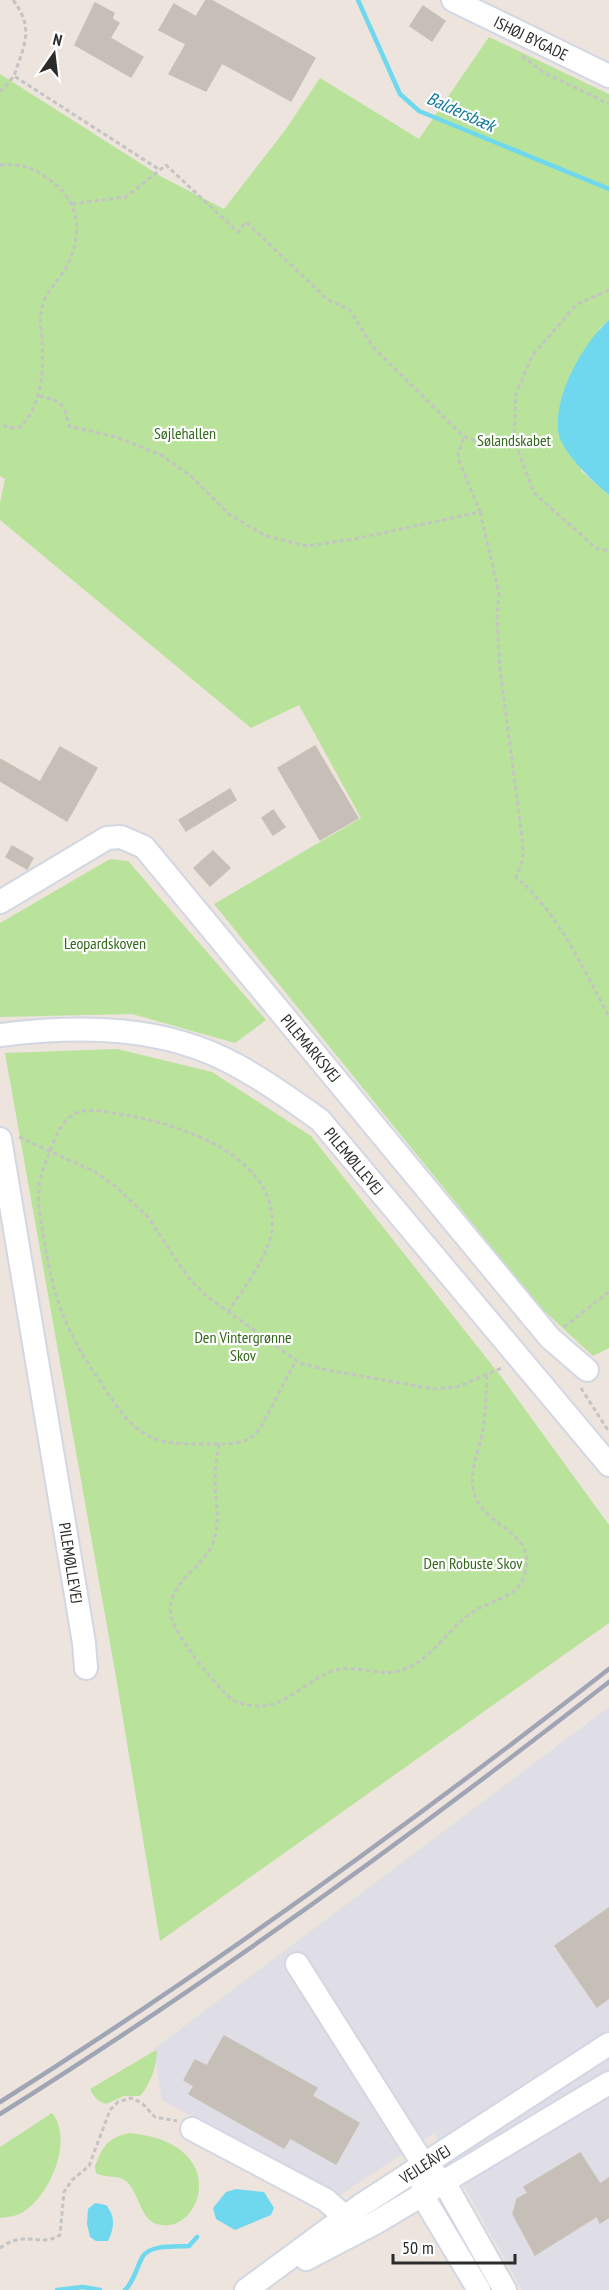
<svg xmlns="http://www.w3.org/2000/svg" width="609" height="2290" font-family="'PT Sans Narrow',sans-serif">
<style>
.industrial{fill:#dfdde5}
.green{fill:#b9e39a}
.water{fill:#70d8ee}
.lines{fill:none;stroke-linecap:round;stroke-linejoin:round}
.stream{stroke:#70d8ee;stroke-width:4.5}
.building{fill:#c5bfb8;stroke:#c8c0b6;stroke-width:1.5}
.minor-casing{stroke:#d2d7e3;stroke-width:26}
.path{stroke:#c4c4c4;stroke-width:3;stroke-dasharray:4.5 3;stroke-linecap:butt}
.minor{stroke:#fff;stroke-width:22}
.rail{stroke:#9fa5b5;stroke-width:4.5}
.labels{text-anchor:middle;stroke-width:4.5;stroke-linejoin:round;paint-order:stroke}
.street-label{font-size:16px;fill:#2b2b2b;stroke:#fff}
.park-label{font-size:16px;fill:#32681b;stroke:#fff}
.water-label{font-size:18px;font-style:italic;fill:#0e789b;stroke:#fff}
</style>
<rect width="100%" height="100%" fill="#ece4dd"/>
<path class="industrial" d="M609 1707V2290H522L434 2133 340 2195 162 2100 154 2049Z"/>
<g class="green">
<path d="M489 37 609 94V320L599 329 581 471 609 495V1348L593 1356 541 1308 214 904 361 818 299 705 251 728 0 520V503L5 479 0 476V74L162 177 224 209 286 129 320 78 419 139Z"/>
<path d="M110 859 128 861 266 1020 235 1043 132 1014 0 1017V923Z"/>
<path d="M117 1049 212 1072 311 1136 503 1379 609 1525V1623L160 1941 115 1671 5 1053Z"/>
<path d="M156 2050C159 2063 149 2086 140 2096H124L106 2104C98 2102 94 2097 90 2089Z"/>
<path d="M52 2113C74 2140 50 2196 23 2212 17 2216 7 2217 0 2218V2147Z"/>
<path d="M130 2133C238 2144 198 2242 154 2223 140 2216 138 2191 126 2181 117 2174 107 2179 96 2173L95 2167C102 2147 108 2137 130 2133Z"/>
</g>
<g class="water">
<path d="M609 320V495C593 482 561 452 558 431 554 395 583 343 609 320Z"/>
<path d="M236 2189 264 2192 274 2208 271 2215 235 2230 216 2219 213 2208 226 2192Z"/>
<path d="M95 2203 106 2205C116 2217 114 2228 108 2241H96L90 2237 87 2224 88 2209Z"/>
</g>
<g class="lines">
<g class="stream">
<path d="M358 0 400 94 419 111 609 189"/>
<path d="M57 2290 83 2287 100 2290"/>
<path d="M125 2290C135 2280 136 2268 143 2256 152 2244 176 2247 189 2246L197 2237"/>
</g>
</g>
<g class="building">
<path d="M206 0H211L315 58 291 101 222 63 206 91 169 74 186 44 159 30 174 4 196 17Z"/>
<path d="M95 3 114 13 112 19 119 23 110 38 143 57 131 77 75 45Z"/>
<path d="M423 6 445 21 432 41 410 26Z"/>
<path d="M315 746 358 818 320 840 278 768Z"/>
<path d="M60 747 97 768 67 821 0 781V759L40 782Z"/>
<path d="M230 789 236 800 186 831 179 820Z"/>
<path d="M273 810 285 827 273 835 262 818Z"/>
<path d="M12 846 33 858 27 869 6 857Z"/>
<path d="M213 851 230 868 210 886 194 868Z"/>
<path d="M609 1908V1998L597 2007 555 1946Z"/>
<path d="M224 2036 317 2088 312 2096 359 2123 336 2164 290 2138 284 2148 189 2094 194 2086 184 2080 195 2060 207 2066Z"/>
<path d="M580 2153 600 2184 609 2178V2217L600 2223 597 2216 535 2255 513 2214 517 2199 528 2193 524 2187Z"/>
</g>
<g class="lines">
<defs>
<g id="minor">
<path d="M453 0 609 76"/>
<path d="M0 902 107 838 121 837 144 847 550 1338 587 1370"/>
<path d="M0 1035C80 1025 163 1025 236 1065 266 1081 293 1101 320 1120L609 1465"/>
<path d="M0 1139 84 1643 86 1668"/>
<path d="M297 1964 424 2165 444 2182 505 2290"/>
<path d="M192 2129 326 2200 345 2217"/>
<path d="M423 2181 422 2195 479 2290"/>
<path d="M306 2259 375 2223 609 2083"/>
<path d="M246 2290 360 2206 609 2044"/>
</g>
</defs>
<use href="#minor" class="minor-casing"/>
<g class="path">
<path d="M13 0C35 29 24 45 14 76"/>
<path d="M522 56 543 72 609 104"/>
<path d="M0 92 14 76 160 170"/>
<path d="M0 165C23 163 36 169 54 183 82 205 82 240 65 269 56 284 43 294 41 313 39 322 42 332 42 340 44 371 42 403 21 427L10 428 0 424"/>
<path d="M72 204 126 197 166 165 238 232 246 222 327 299 350 310 373 347 463 436 478 442 514 440"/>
<path d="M609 290 577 304 532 356 516 394 514 440 534 493 596 548 609 551"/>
<path d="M39 396C63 401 64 404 69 426L116 437 161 455 191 476 230 515 266 536 307 546 354 539 480 512 460 463 458 454 464 436"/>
<path d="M480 512 499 593 497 618 500 669 522 837 523 858 516 877C559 914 583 968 609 1017"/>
<path d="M19 1137 95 1172 115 1186 147 1216 187 1276 205 1295 300 1363 327 1370 434 1389 457 1387 504 1367"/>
<path d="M228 1312C242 1290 270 1255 272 1229 278 1156 182 1125 125 1115 110 1113 91 1107 76 1113 62 1119 54 1140 49 1154 45 1165 40 1176 39 1188 37 1203 41 1219 43 1233 53 1298 64 1329 101 1383 115 1404 129 1428 153 1438 169 1445 194 1444 211 1444 233 1444 250 1445 262 1425L296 1360"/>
<path d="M564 1327 609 1292"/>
<path d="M581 1388 609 1432"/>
<path d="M219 1444C217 1456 215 1468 215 1480 215 1500 221 1524 213 1543 203 1570 162 1584 172 1619 176 1636 220 1693 235 1701 241 1704 251 1706 257 1706 283 1708 307 1681 330 1672 353 1662 379 1678 402 1670 432 1660 446 1631 471 1613 486 1602 516 1598 523 1579 541 1532 488 1530 475 1496 467 1474 479 1452 483 1430 486 1412 486 1394 487 1376"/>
<path d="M0 2248C25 2229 40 2248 60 2235L64 2192 72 2180 89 2166 110 2110 118 2102 131 2098 142 2103 155 2117 177 2121"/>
</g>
<use href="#minor" class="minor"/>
<g class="rail">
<path d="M0 2102C211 1969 413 1822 609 1669"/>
<path d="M0 2114C211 1982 413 1835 609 1682"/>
</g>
</g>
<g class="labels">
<g class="street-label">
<text transform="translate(531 38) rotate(26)" y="6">ISHØJ BYGADE</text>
<text transform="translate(311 1048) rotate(50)" y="6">PILEMARKSVEJ</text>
<text transform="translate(354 1161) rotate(50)" y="6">PILEMØLLEVEJ</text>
<text transform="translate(71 1563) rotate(81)" y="6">PILEMØLLEVEJ</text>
<text transform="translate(425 2164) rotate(-33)" y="6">VEJLEÅVEJ</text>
</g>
<g class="park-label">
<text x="185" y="439">Søjlehallen</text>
<text x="514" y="446">Sølandskabet</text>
<text x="105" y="949">Leopardskoven</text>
<text x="243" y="1343">Den Vintergrønne<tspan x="243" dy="18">Skov</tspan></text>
<text x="473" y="1569">Den Robuste Skov</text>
</g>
<g class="water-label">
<text transform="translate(461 112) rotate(24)" y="6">Baldersbæk</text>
</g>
</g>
<g transform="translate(54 54) rotate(14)" stroke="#ffffff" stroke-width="4.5" paint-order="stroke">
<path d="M0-4.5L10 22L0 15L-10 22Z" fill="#2b2b2b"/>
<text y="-9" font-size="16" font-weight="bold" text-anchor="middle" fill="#2b2b2b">N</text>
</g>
<path d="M393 2254v9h122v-9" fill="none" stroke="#2b2b2b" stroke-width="3"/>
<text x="402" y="2254" font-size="18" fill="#2b2b2b" stroke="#ffffff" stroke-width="4.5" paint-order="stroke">50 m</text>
</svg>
